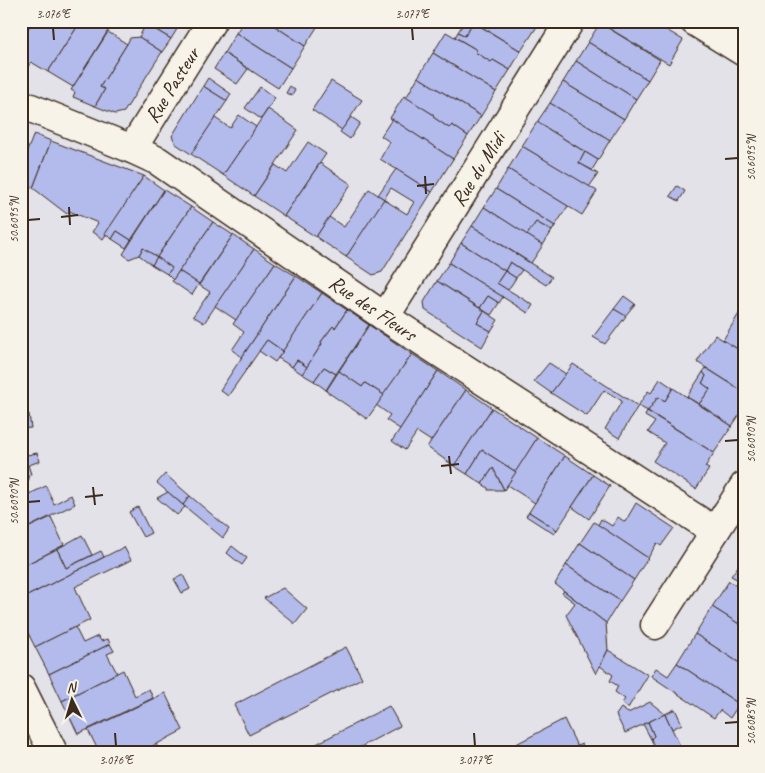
<svg xmlns="http://www.w3.org/2000/svg" width="765" height="773" font-family="Caveat,sans-serif">
<style>
.building{fill:#b3bbec;stroke:#3b2a1e}
.lines{fill:none;stroke-linecap:round;stroke-linejoin:round}
.service-casing{stroke:#3b2a1e;stroke-width:20}
.minor-casing{stroke:#3b2a1e;stroke-width:31}
.secondary-casing{stroke:#3b2a1e;stroke-width:31}
.service{stroke:#f7f3e8;stroke-width:16}
.minor{stroke:#f7f3e8;stroke-width:28}
.secondary{stroke:#f7f3e8;stroke-width:28}
.ticks{fill:none;stroke:#3b2a1e;stroke-width:2}
.labels{text-anchor:middle;stroke-width:4.5;stroke-linejoin:round;paint-order:stroke}
.street-label{font-size:21px;fill:#3b2a1e;stroke:#f7f3e8}
.neatline{fill:none;stroke:#3b2a1e;stroke-width:2}
.ticks-label{font-size:12px;text-anchor:middle;fill:#3b2a1e}
</style>
<rect width="100%" height="100%" fill="#e3e2e9"/>
<filter id="ink" filterUnits="userSpaceOnUse"><feTurbulence type="fractalNoise" baseFrequency=".02" numOctaves="2"/><feDisplacementMap in="SourceGraphic" scale="10" xChannelSelector="R" yChannelSelector="G"/><feConvolveMatrix kernelMatrix="1 2 1 2 8 2 1 2 1" color-interpolation-filters="sRGB"/></filter>
<g filter="url(#ink)">
<g class="building">
<path d="M21 21H33L21 39Z"/>
<path d="M33 21H81L48 72 31 62 27 68 21 64V39Z"/>
<path d="M81 21H114L73 87 48 72Z"/>
<path d="M148 21H182L171 39 146 24Z"/>
<path d="M267 21H315L319 24 305 46Z"/>
<path d="M267 21 305 46 291 68 236 33 244 21Z"/>
<path d="M465 21 473 22 465 36 458 32Z"/>
<path d="M472 21H532L538 25 521 51Z"/>
<path d="M601 21H652L683 40 669 64 600 23Z"/>
<path d="M473 22 521 51 510 70 493 60 491 62 475 52 477 50 455 37 458 32 465 36Z"/>
<path d="M600 23 660 60 648 80 588 42Z"/>
<path d="M146 24 171 39 162 52 139 37Z"/>
<path d="M108 32 127 44 100 87 105 89 95 106 73 97 75 92 71 90Z"/>
<path d="M446 32 477 50 475 52 491 62 493 60 510 70 496 92 433 53Z"/>
<path d="M236 33 291 68 278 88 224 53Z"/>
<path d="M139 37 162 52 139 88 124 112 115 114 95 106 105 89 100 87 127 44 130 38Z"/>
<path d="M588 42 648 80 636 99 576 61Z"/>
<path d="M224 53 248 69 237 84 214 69Z"/>
<path d="M433 53 496 92 481 116 418 77Z"/>
<path d="M576 61 636 99 624 119 563 82Z"/>
<path d="M418 77 481 116 468 136 452 125 449 128 433 117 434 115 406 98Z"/>
<path d="M208 78 231 94 227 101 203 86Z"/>
<path d="M331 81 362 100 342 130 312 110Z"/>
<path d="M563 82 624 119 610 140 550 103Z"/>
<path d="M203 86 227 101 191 154 176 144 172 136Z"/>
<path d="M290 86 295 90 292 96 286 93Z"/>
<path d="M260 87 275 98 261 119 245 108Z"/>
<path d="M404 96 434 115 433 117 449 128 452 125 468 136 453 159 390 118Z"/>
<path d="M550 103 610 140 598 160 537 122Z"/>
<path d="M268 109 298 130 254 196 223 175Z"/>
<path d="M239 115 256 127 223 175 191 154 215 118 230 128Z"/>
<path d="M351 117 360 123 350 139 340 132Z"/>
<path d="M392 119 453 159 432 192 380 159 390 142 381 136Z"/>
<path d="M537 122 585 152 579 163 598 174 589 187 522 146Z"/>
<path d="M34 134 51 141 33 188 21 179V166Z"/>
<path d="M51 141 144 176 103 239 92 232 98 223 69 211 67 214 33 188Z"/>
<path d="M308 142 326 154 284 216 254 196 275 165 287 173Z"/>
<path d="M522 146 597 191 582 215 508 169Z"/>
<path d="M585 152 598 160 592 170 579 163Z"/>
<path d="M320 163 351 184 316 237 284 216Z"/>
<path d="M396 169 432 192 382 272 373 275 346 257 383 199 407 214 414 202 391 188 384 199 378 195Z"/>
<path d="M508 169 568 206 555 226 496 189Z"/>
<path d="M144 176 164 190 131 240 117 231 112 239 105 234Z"/>
<path d="M677 186 685 191 679 201 670 196Z"/>
<path d="M369 189 384 199 346 257 316 237 329 217 344 227Z"/>
<path d="M496 189 555 226 552 231 536 222 527 235 484 207Z"/>
<path d="M164 190 191 207 157 257 143 248 139 255 129 259 123 254Z"/>
<path d="M191 207 213 222 173 280 167 274 172 268 157 257Z"/>
<path d="M484 207 543 245 531 263 472 226Z"/>
<path d="M213 222 233 235 199 284 179 271Z"/>
<path d="M536 222 552 231 543 245 527 235Z"/>
<path d="M472 226 552 277 546 285 510 262 505 271 461 243Z"/>
<path d="M117 231 131 240 126 248 112 239Z"/>
<path d="M233 235 254 249 204 323 193 316 210 292 199 285Z"/>
<path d="M461 243 505 271 497 283 533 305 528 313 449 263Z"/>
<path d="M143 248 157 257 152 265 139 255Z"/>
<path d="M254 249 275 263 236 320 215 306Z"/>
<path d="M157 257 172 268 167 274 152 265Z"/>
<path d="M510 262 522 270 516 278 505 271Z"/>
<path d="M275 263 296 276 242 357 232 350 244 332 233 324Z"/>
<path d="M449 263 503 297 499 303 488 296 480 308 437 281Z"/>
<path d="M179 271 199 284 192 295 172 281Z"/>
<path d="M505 271 516 278 508 290 497 283Z"/>
<path d="M296 276 322 293 283 351 267 340 228 396 220 390Z"/>
<path d="M437 281 484 311 477 323 491 331 482 347 425 310 424 302Z"/>
<path d="M322 293 347 310 335 328 333 326 321 342 322 344 307 367 297 360 292 367 278 358Z"/>
<path d="M488 296 499 303 491 315 480 308Z"/>
<path d="M624 296 635 304 625 316 614 309Z"/>
<path d="M614 309 626 316 605 344 593 337Z"/>
<path d="M347 310 369 325 336 374 324 367 314 381 302 374 322 344 321 342 333 326 335 328Z"/>
<path d="M484 311 498 320 491 331 477 323Z"/>
<path d="M740 312 744 314V353L723 340Z"/>
<path d="M369 325 412 354 384 395 365 383 362 387 339 371Z"/>
<path d="M715 335 744 353V392L697 362Z"/>
<path d="M267 340 283 351 275 362 259 351Z"/>
<path d="M412 354 438 371 400 429 386 420 390 415 376 405Z"/>
<path d="M297 360 307 367 302 374 292 367Z"/>
<path d="M549 363 566 374 551 393 534 381Z"/>
<path d="M573 364 638 406 619 438 605 429 622 401 604 390 587 416 551 393Z"/>
<path d="M324 367 336 374 326 390 314 381Z"/>
<path d="M706 368 744 392V408L732 426 699 404 710 389 702 383 706 376 703 372Z"/>
<path d="M339 371 362 387 365 383 384 395 367 419 326 391Z"/>
<path d="M438 371 466 390 431 441 417 432 405 450 392 441Z"/>
<path d="M703 372 706 376 702 383 710 389 699 404 687 397Z"/>
<path d="M660 379 673 388 665 401 658 397 648 411 638 406 648 391 651 393Z"/>
<path d="M673 388 732 426 714 453 648 411 658 397 665 401Z"/>
<path d="M466 390 492 408 454 466 427 447Z"/>
<path d="M492 408 537 438 516 472 482 450 467 474 454 466Z"/>
<path d="M647 411 714 453 705 467 709 469 696 489 653 461 665 443 648 432 655 422 645 416Z"/>
<path d="M29 414 31 428 21 429V415Z"/>
<path d="M537 438 565 456 535 503 507 485Z"/>
<path d="M21 441H24L27 455 37 453 40 461 21 468Z"/>
<path d="M482 450 516 472 504 490 493 468 482 484 467 474Z"/>
<path d="M565 456 593 475 557 530 529 512Z"/>
<path d="M28 465 31 474 28 475 29 480 25 482 30 494 21 498V468Z"/>
<path d="M493 468 504 490H488V488L482 484Z"/>
<path d="M165 474 190 496 183 505 157 483Z"/>
<path d="M593 475 610 486 589 519 572 507Z"/>
<path d="M46 486 54 504 71 495 75 504 21 531V498Z"/>
<path d="M168 492 185 507 177 515 157 498Z"/>
<path d="M190 496 229 529 223 538 183 505Z"/>
<path d="M636 503 674 528 661 546 657 543 648 558 598 525 601 519 612 526 618 517 625 522Z"/>
<path d="M138 507 151 533 143 537 129 512Z"/>
<path d="M529 512 557 530 554 534 526 516Z"/>
<path d="M51 517 64 545 21 567V531Z"/>
<path d="M594 522 648 558 634 580 580 543Z"/>
<path d="M82 535 92 555 66 568 57 549Z"/>
<path d="M580 543 634 580 620 601 566 565Z"/>
<path d="M232 546 247 558 242 565 227 553Z"/>
<path d="M124 547 131 560 75 587 90 620 35 647 21 619V599Z"/>
<path d="M57 549 66 568 101 551 104 557 21 599V567Z"/>
<path d="M744 558V583L731 576Z"/>
<path d="M566 565 620 601 606 623 555 584Z"/>
<path d="M183 575 190 589 182 593 174 579Z"/>
<path d="M729 581 744 591V617L739 624 712 607Z"/>
<path d="M283 588 307 609 295 624 264 598Z"/>
<path d="M564 591 606 623 608 650 596 674 566 615 575 603 562 593Z"/>
<path d="M712 607 744 627V666L695 634Z"/>
<path d="M75 627 83 643 98 636 101 641 108 639 110 644 49 674 35 647Z"/>
<path d="M695 634 744 666V697L739 704 677 663Z"/>
<path d="M110 644 114 651 107 654 117 673 62 701 49 674Z"/>
<path d="M346 647 362 678 249 735 234 705Z"/>
<path d="M608 650 648 675 628 708 622 703 625 699 615 692 618 686 610 681 613 675 600 666Z"/>
<path d="M677 663 739 704 730 718 720 710 714 718 651 676 656 668 668 676Z"/>
<path d="M123 670 135 696 149 689 153 698 78 734 62 701Z"/>
<path d="M165 693 183 730 142 752H99L88 730Z"/>
<path d="M650 702 665 714 625 733 616 715 621 708 628 713Z"/>
<path d="M389 706 400 726 351 752H301Z"/>
<path d="M675 709 682 724 672 729 665 714Z"/>
<path d="M665 714 672 729 683 752H657L651 739 654 736 648 722Z"/>
<path d="M564 719 577 746 582 744 586 752H501Z"/>
<path d="M648 722 654 736 651 739 643 724Z"/>
<path d="M156 744 160 752H142Z"/>
</g>
<g class="lines">
<defs>
<path id="service" d="M21 740 27 752"/>
<g id="minor">
<path d="M694 21 744 52"/>
<path d="M21 104 132 149 158 161 385 317 715 531"/>
<path d="M132 149 212 21"/>
<path d="M385 317 570 21"/>
<path d="M655 625 744 486"/>
</g>
<path id="secondary" d="M21 688 53 752"/>
</defs>
<use href="#service" class="service-casing"/>
<use href="#minor" class="minor-casing"/>
<use href="#secondary" class="secondary-casing"/>
<use href="#service" class="service"/>
<use href="#minor" class="minor"/>
<use href="#secondary" class="secondary"/>
</g>
</g>
<path class="ticks" d="M53 28 54 40M412 28 413 40M725 159 738 158M425 176 426 194M417 186 434 184M69 207 70 225M61 217 78 215M28 220 40 219M725 441 738 440M449 456 451 474M441 466 459 464M93 487 95 505M85 497 103 495M28 502 40 501M725 723 738 722M115 733 116 746M474 733 475 746"/>
<g class="labels">
<g class="street-label">
<text transform="translate(172 85) rotate(-58)" y="7">Rue Pasteur</text>
<text transform="translate(478 169) rotate(-58)" y="7">Rue du Midi</text>
<text transform="translate(373 308) rotate(34)" y="7">Rue des Fleurs</text>
</g>
</g>
<rect width="765" height="773" fill="none" stroke="#f7f3e8" stroke-width="55"/>
<g transform="translate(72 700) rotate(355)" stroke="#f7f3e8" stroke-width="4" paint-order="stroke">
<path d="M0-4L9 19L0 12L-9 19Z" fill="#3b2a1e"/>
<text y="-8" font-size="14" font-weight="bold" text-anchor="middle" fill="#3b2a1e">N</text>
</g>
<rect x="28" y="28" width="710" height="718" class="neatline"/>
<g class="ticks-label">
<text x="53" y="18">3.076°E</text>
<text x="412" y="18">3.077°E</text>
<text transform="translate(751 158) rotate(-90)" y="4">50.6095°N</text>
<text transform="translate(14 220) rotate(-90)" y="4">50.6095°N</text>
<text transform="translate(751 440) rotate(-90)" y="4">50.6090°N</text>
<text transform="translate(14 502) rotate(-90)" y="4">50.6090°N</text>
<text transform="translate(751 722) rotate(-90)" y="4">50.6085°N</text>
<text x="116" y="764">3.076°E</text>
<text x="475" y="764">3.077°E</text>
</g>
</svg>
